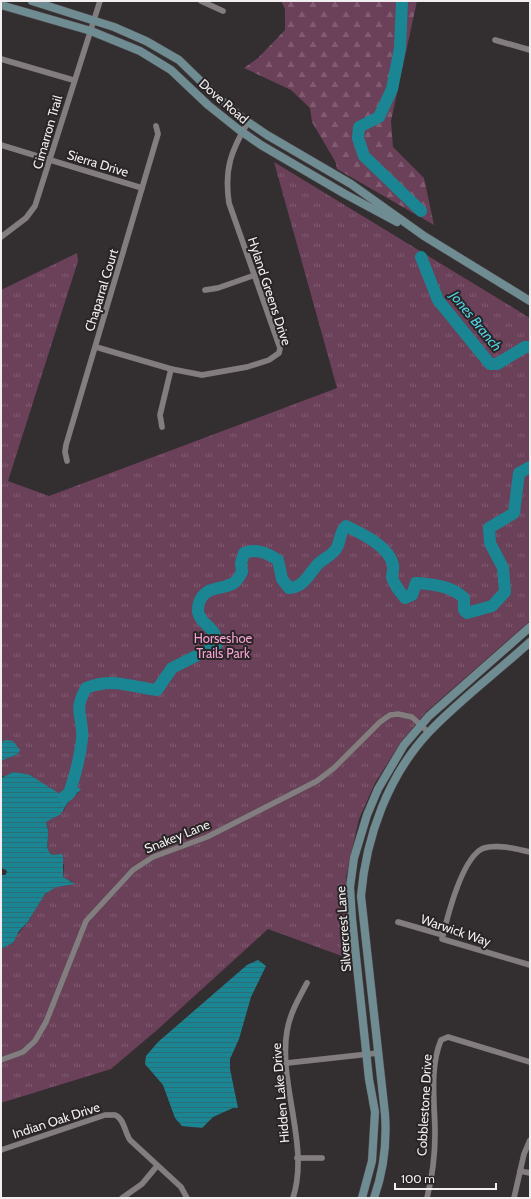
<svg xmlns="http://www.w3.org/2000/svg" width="531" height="1199" font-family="Cabin,sans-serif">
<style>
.forest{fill:url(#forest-firs)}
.park{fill:url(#park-tufts)}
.water{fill:url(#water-rules)}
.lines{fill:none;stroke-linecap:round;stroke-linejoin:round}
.river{stroke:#1a8693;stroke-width:12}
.street-casing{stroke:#4e4a4c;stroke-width:6}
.secondary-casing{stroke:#4e4a4c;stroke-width:9}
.street{stroke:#837d80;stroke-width:5.5}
.secondary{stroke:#708c93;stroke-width:8}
.labels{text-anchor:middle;stroke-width:4;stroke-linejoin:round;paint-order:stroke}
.street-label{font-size:13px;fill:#f1eeef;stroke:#292426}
.park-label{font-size:13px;fill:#f5a1d2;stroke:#292426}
.water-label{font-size:14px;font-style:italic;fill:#50d4e6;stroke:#292426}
</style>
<defs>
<pattern id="forest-firs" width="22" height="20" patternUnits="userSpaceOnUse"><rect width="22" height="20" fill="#6b4059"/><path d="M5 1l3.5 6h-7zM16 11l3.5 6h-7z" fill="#815c71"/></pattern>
<pattern id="park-tufts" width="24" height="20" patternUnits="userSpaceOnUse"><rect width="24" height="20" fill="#6b4059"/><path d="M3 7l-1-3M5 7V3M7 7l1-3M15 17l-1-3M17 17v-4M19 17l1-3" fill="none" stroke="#815c71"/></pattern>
<pattern id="water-rules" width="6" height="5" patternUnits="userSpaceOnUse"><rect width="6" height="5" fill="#1a8693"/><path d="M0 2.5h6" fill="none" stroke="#2c6d75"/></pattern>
</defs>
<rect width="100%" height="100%" fill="#332e30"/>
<path class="forest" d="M281 1H417L391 121 393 147 424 178 434 225 337 169 336 163 312 122 310 108 291 90 244 68 258 58 285 30V9Z"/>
<path class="park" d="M274 162 530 318V621L426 712 401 742 375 783 359 819 346 877 350 959 268 929 157 1030 111 1069 1 1103V950L6 946 13 943C16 934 22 930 27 923 35 912 39 898 50 890 56 885 66 885 73 882L63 878 64 865 57 855H52C45 848 48 845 48 836 49 831 47 826 46 822L64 810 68 802 79 792 63 791 60 794 3 776 1 778V761L18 754 6 740 1 742V290L77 253 78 261 8 481 49 496 337 388Z"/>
<g class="water">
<path d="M6 740 13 741 20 750 18 754 1 761V742Z"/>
<path d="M14 772 30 775 60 794 68 784 81 789 73 798 68 802 61 814 46 822C47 826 49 832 48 836 48 845 45 848 52 855L61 854 63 856V877L75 884 56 887 45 894 27 923 19 931 13 943 6 946 1 950V875H5L7 872 6 870 1 868V778Z"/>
<path d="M258 960 266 966 251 997 239 1039 230 1059V1069L238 1108H233L213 1117 202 1128 182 1126 175 1118 163 1085 145 1064 146 1056 158 1042 247 965Z"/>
</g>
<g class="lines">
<g class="river">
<path d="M402 1 400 48 392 89 379 117 359 127 358 138 364 156 421 211"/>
<path d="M421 257 438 300 490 364H497L525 347H530"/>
<path d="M64 797 69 794C75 776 80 758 82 739 84 714 72 714 86 688 115 677 128 687 157 690L172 668 216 646C218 625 202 628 198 612 198 609 198 606 199 603 205 584 224 591 235 582 238 580 240 575 242 572L241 563 244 553C256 548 267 553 278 560L282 579 289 588C305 587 309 573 319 563 325 558 332 555 336 549 341 542 339 532 346 526 361 533 389 546 393 565 394 568 392 573 392 577 394 585 400 592 405 598L412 595 416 583C432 584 452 586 464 598V610L467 613 492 606 505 592 503 568 490 543 489 528 514 513 519 473 530 467"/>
</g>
<defs>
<g id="street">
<path d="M201 1 223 11"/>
<path d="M495 40 530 50"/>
<path d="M1 59 73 80"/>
<path d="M1 145 142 188"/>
<path d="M1 237 26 218 35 206 100 1"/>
<path d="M205 290 218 288 255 275"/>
<path d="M96 347 171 369 202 375 247 367 269 360 279 353 280 348 229 203C224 169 231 151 248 122"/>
<path d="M162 427 160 415 171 369"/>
<path d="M67 461 65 452 66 445 158 134 156 126"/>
<path d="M530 852C516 849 499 844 484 848 462 856 447 918 442 939L530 965"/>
<path d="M398 922 443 935"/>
<path d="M1 1060 23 1052 35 1041 46 1022 86 921 133 870 153 857 207 837 317 781 334 768 380 722 390 715 398 714 412 717 428 732"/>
<path d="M287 1063 378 1053"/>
<path d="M1 1150 105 1115H115C124 1118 125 1133 130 1140L181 1187 187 1198"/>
<path d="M297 1158H322"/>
<path d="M520 1171 530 1173"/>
<path d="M122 1198 142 1184 157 1166"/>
<path d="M293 1198C310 1145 278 1084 287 1031 290 1013 299 998 307 983"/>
<path d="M427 1198C432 1178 435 1155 435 1134 435 1104 429 1069 441 1040L448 1037 530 1062"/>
<path d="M514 1198 524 1154 530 1140"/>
</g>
<g id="secondary">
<path d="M32 1 114 27 146 41 179 60 216 96 245 120 267 135 351 184 424 236 530 301"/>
<path d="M1 5 91 31 140 51 171 70 208 105 238 129 261 145 345 194 397 222"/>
<path d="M362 1198 372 1161 375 1112 369 1079 352 919 350 887 354 858 367 815 378 789 404 745 429 716 530 627"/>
<path d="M374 1198C384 1170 387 1143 385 1114L361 896C366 837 388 775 430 731 461 699 497 672 530 642"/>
</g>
</defs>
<use href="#street" class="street-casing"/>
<use href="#secondary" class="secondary-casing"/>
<use href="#street" class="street"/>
<use href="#secondary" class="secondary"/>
</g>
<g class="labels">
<g class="street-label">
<text transform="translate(224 101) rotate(41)" y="5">Dove Road</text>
<text transform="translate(47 132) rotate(-74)" y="5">Cimarron Trail</text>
<text transform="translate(98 163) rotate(17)" y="5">Sierra Drive</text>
<text transform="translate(101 290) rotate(-73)" y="5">Chaparral Court</text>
<text transform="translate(270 291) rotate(72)" y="5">Hyland Greens Drive</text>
<text transform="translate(177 836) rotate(-22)" y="5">Snakey Lane</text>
<text transform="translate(343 929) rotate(-94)" y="5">Silvercrest Lane</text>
<text transform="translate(456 930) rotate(19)" y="5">Warwick Way</text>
<text transform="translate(280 1093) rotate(-95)" y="5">Hidden Lake Drive</text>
<text transform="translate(424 1105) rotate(-87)" y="5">Cobblestone Drive</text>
<text transform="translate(56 1120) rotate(-18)" y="5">Indian Oak Drive</text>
</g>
<g class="park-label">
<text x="223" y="643">Horseshoe<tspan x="223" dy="15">Trails Park</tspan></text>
</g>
<g class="water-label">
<text transform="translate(476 321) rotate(51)" y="5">Jones Branch</text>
</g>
</g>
<rect width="531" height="1199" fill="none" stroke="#f1eeef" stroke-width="4"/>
<path d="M395 1183v6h101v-6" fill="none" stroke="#f1eeef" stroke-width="2"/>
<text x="401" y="1183" font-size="12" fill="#f1eeef" stroke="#292426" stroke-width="3" paint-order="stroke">100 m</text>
</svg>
